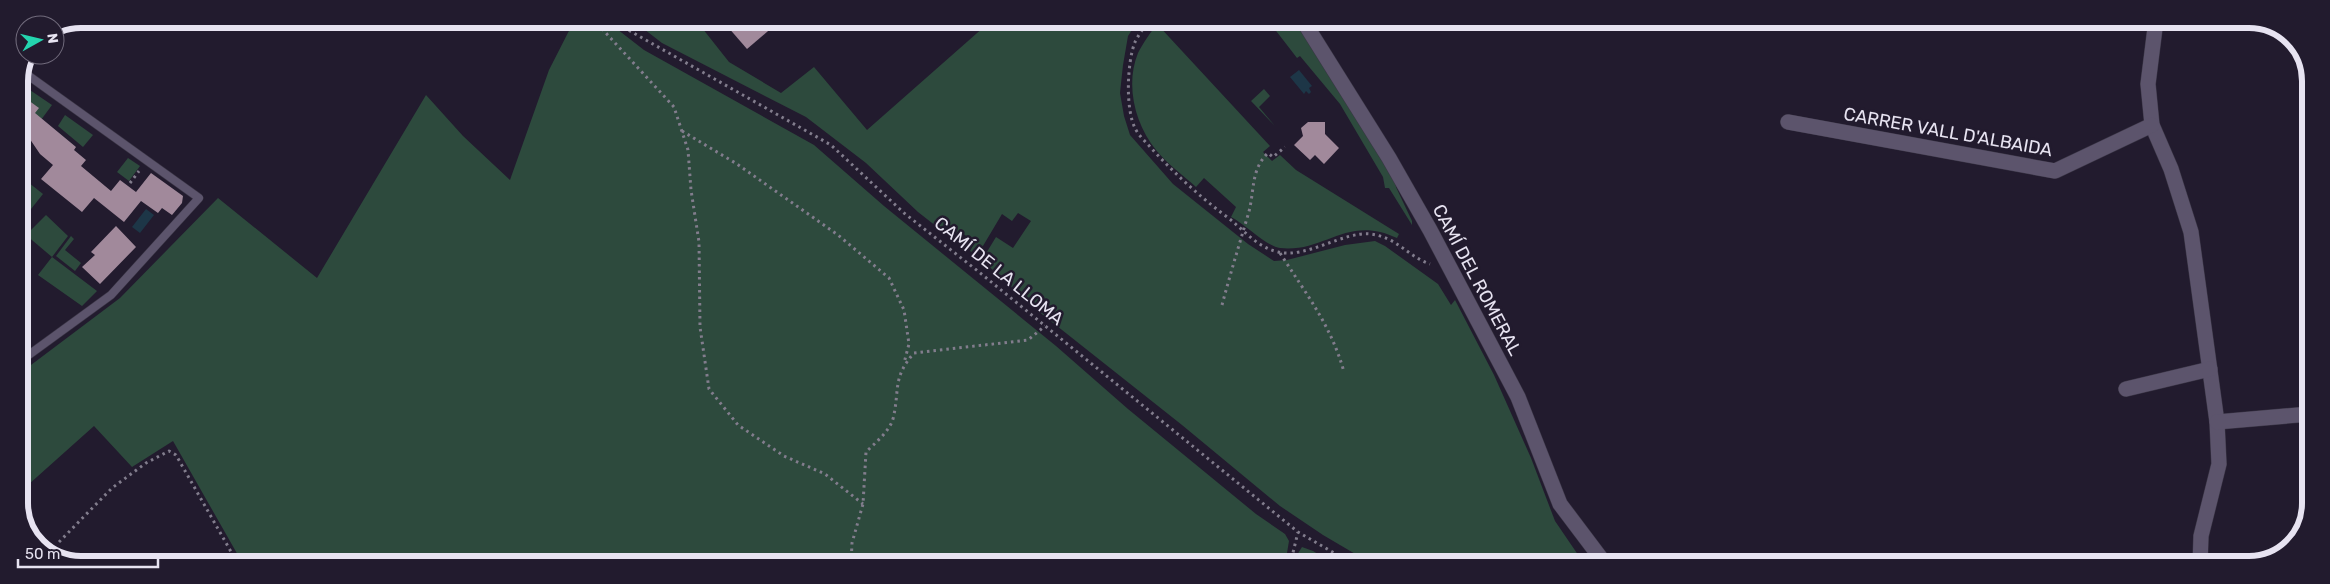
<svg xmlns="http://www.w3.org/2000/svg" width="2330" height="584" font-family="Rubik,sans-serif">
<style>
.green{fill:#2d4a3d}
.water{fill:#1d3647}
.building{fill:#a1899b}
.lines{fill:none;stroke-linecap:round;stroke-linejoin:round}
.lane-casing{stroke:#3b3646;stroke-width:9}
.street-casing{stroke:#3b3646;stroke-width:16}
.secondary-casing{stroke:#3b3646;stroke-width:16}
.path{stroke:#827d8d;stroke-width:3;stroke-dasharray:2.5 4;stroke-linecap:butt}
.lane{stroke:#5c546c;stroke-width:8}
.street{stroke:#5c546c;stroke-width:15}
.secondary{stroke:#5c546c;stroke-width:15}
.labels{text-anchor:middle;stroke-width:5;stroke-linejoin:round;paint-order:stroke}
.street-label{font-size:18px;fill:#e7e3f1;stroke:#221b2e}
.rim{fill:none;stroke:#e7e3f1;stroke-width:6}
</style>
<rect width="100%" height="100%" fill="#221b2e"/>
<g class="green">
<path d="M575 19H604L644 50 814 145 884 206 1056 346 1128 409 1256 514 1285 534 1289 541 1285 565 243 564 173 441 132 467 94 426 19 493V374L120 298 218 198 317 278 426 95 463 136 510 180 549 70Z"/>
<path d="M631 19H695L729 62 781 93 814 67 867 130 993 19H1139L1128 36 1123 65 1120 93 1124 116 1130 135 1173 184 1248 244 1274 261 1287 260 1345 245 1375 241 1385 246 1438 284 1451 305 1455 300 1494 375 1531 458 1555 521 1585 565H1374L1323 535 1280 506 1182 425 1033 307 982 260 996 237 1013 248 1031 221 1018 213 1012 221 1002 214 977 256 970 251 975 242 962 233 955 241 918 212 866 163 806 117 662 43Z"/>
<path d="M1267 19H1294L1300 26 1395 179 1396 187 1412 221V225L1389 188H1385L1383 177 1340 104 1300 56 1297 58Z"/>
<path d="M1157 24 1270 146 1263 152 1272 161 1280 155 1296 170 1399 234 1397 238C1347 214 1325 253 1280 248 1266 246 1245 224 1231 217L1236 207 1204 178 1196 187C1183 175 1167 164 1156 150 1135 124 1125 85 1138 53 1143 43 1151 32 1157 24Z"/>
<path d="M24 86 52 105 38 124 19 110V94Z"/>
<path d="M1264 89 1270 96 1259 107 1275 126 1251 101Z"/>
<path d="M65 115 93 135 83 147 58 126Z"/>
<path d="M128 158 140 166 129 181 117 172Z"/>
<path d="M19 175 43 194 19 224Z"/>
<path d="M46 215 68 236 52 257 97 291 82 306 38 275 52 257 26 235Z"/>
<path d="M71 236 74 239 65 250 81 263 75 271 56 256Z"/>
<path d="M1302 547 1313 551 1336 565H1295L1297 555Z"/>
</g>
<g class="water">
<path d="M1299 70 1312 86 1309 88 1311 92 1309 94 1306 91 1304 94 1290 77Z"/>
<path d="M146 209 154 215 140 233 132 227Z"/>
</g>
<g class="building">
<path d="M721 19H782L747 49Z"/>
<path d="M28 100 39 108 35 113 76 147 74 150 86 160 81 166 111 191 120 180 136 192 151 173 183 196 182 203 172 215 162 208 158 213 141 201 124 222 94 198 82 212 41 179 53 165 40 154 19 123V112Z"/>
<path d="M1308 122H1325V134L1339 148 1324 164 1315 155 1310 160 1294 145 1303 136 1301 128Z"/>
<path d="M116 226 136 247 100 284 82 267 95 255 91 252Z"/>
</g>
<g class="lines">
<defs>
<g id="lane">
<path d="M19 362 111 295 199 198 22 71"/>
<path d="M27 529 51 549"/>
</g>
<g id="street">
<path d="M2156 20 2148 84 2152 125 2171 169 2191 232 2217 422 2219 464 2201 536 2200 565"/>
<path d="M1788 122 2055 171 2152 125"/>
<path d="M2126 389 2210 369"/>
<path d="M2217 422 2310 414"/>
</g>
<path id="secondary" d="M1302 19 1389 158 1430 230 1518 397 1560 504 1606 565"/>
</defs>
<use href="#lane" class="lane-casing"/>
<use href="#street" class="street-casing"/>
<use href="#secondary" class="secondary-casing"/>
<g class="path">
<path d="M593 19 674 107 688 150 691 190 699 242 700 327 709 389 738 425 784 456 825 474 863 504"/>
<path d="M613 19 630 31 831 145 904 213 979 272 1298 532 1355 565"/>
<path d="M1150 19C1145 26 1139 34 1135 42 1127 62 1125 111 1136 130 1140 137 1146 142 1151 148 1173 172 1197 194 1223 214 1243 228 1254 246 1278 252 1306 259 1344 231 1370 234 1397 237 1407 256 1430 264"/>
<path d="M682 131 737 164 838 235 889 278 904 310 909 344 904 363"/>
<path d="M130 183 139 171"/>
<path d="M1280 253C1306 294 1331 325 1344 372"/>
<path d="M1222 305C1230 275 1239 245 1248 215 1255 192 1250 170 1268 153L1273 157 1285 147"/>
<path d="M59 542 112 488 146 463 169 451 176 455 238 564"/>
<path d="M851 564 852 543 863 504 866 452C875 443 889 432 893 419 900 390 892 378 914 353L1028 340 1045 326"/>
<path d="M1290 565 1298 532"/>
</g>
<use href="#lane" class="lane"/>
<use href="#street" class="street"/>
<use href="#secondary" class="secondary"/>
</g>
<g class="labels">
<g class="street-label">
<text transform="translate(1948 132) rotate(10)" y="6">CARRER VALL D'ALBAIDA</text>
<text transform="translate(999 271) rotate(39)" y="6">CAMÍ DE LA LLOMA</text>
<text transform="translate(1477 280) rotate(62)" y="6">CAMÍ DEL ROMERAL</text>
</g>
</g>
<path d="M0 0H2330V584H0ZM81 28H2249A53 53 0 0 1 2302 81V503A53 53 0 0 1 2249 556H81A53 53 0 0 1 28 503V81A53 53 0 0 1 81 28Z" fill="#221b2e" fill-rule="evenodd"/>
<path class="rim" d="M81 28H2249A53 53 0 0 1 2302 81V503A53 53 0 0 1 2249 556H81A53 53 0 0 1 28 503V81A53 53 0 0 1 81 28Z"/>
<g transform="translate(40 40) rotate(82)"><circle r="24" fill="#221b2e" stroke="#716b7c"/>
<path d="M0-4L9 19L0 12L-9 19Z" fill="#24d5af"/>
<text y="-8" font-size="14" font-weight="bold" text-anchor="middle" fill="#e7e3f1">N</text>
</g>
<path d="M18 559v8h140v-8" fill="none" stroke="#e7e3f1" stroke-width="2.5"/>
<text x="25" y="559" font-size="15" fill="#e7e3f1" stroke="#221b2e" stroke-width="4" paint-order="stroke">50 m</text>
</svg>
